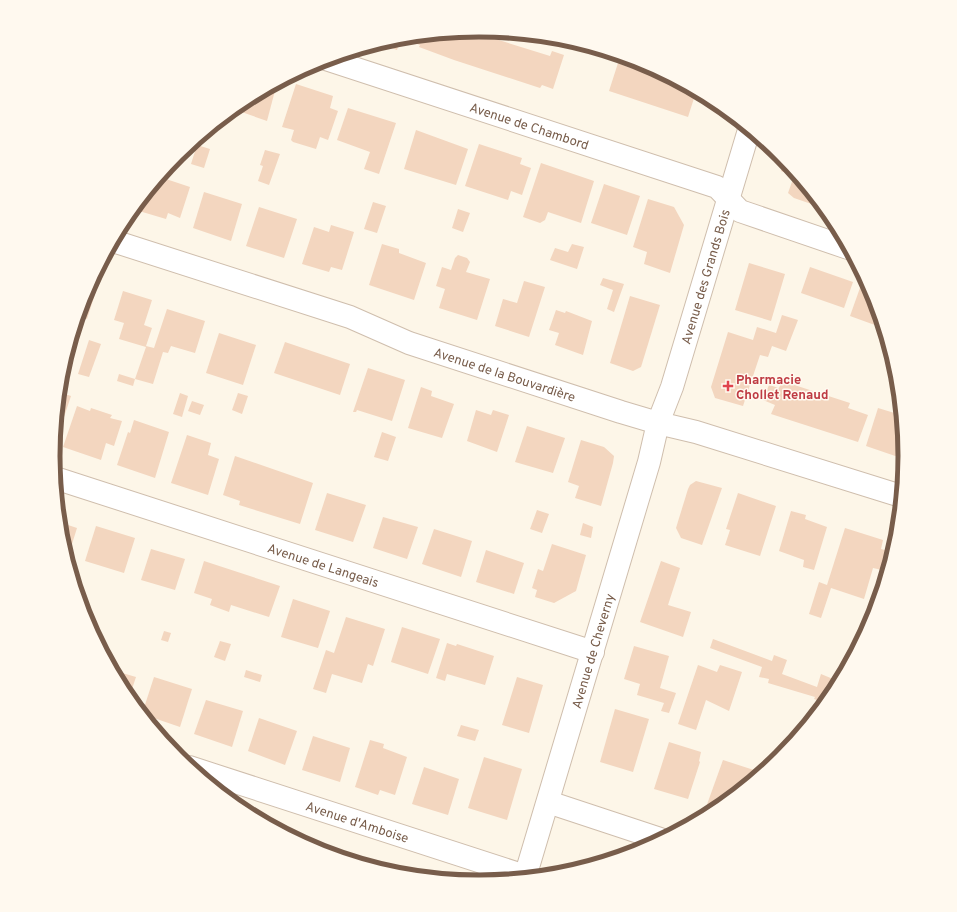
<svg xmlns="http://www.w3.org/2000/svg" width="957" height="912" font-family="Overpass,sans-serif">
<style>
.building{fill:#f3d6bf}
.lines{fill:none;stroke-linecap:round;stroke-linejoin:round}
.minor-casing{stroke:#cfbead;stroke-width:24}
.minor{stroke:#fff;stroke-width:22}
.health-dot{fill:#e0444e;stroke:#fff9ef;stroke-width:1.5}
.labels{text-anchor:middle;stroke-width:3;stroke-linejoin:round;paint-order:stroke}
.street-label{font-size:13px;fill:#785d4b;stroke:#fff9ef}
.health-label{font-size:13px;font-weight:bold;fill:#be3a42;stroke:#fff9ef;text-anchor:start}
.rim{fill:none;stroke:#785d4b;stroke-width:5}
</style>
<rect width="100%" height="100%" fill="#fdf6e8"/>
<g class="building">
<path d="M470 31 550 56 552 51 564 55 553 89 542 85 540 88 454 60 419 47 420 45 409 41 410 37Z"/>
<path d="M396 38H401L397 50 378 43Z"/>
<path d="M633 60 642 63 696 92 688 117 609 91 618 63 630 68Z"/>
<path d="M277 83 267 121 233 109 242 102Z"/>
<path d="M296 84 333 96 330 108 338 111 328 140 320 137 316 149 293 142 291 140 294 130 282 127Z"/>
<path d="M348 108 396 123 379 174 364 169 370 152 337 140Z"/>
<path d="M416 130 468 149 456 185 404 169Z"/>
<path d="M479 144 522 158 520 164 531 168 522 195 511 191 508 200 465 186Z"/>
<path d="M197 145 210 149 204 168 191 164Z"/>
<path d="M265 150 280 154 269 185 258 181 263 166 260 165Z"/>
<path d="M785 161 823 208 794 198 788 193 794 176 781 171Z"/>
<path d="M172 162 166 179 190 187 180 218 168 213 166 219 139 211 140 209 134 207Z"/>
<path d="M541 163 594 181 581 223 548 212 545 220 540 223 523 217Z"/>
<path d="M604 184 640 196 627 235 591 223Z"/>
<path d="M204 192 242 204 231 241 193 228Z"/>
<path d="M648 199 674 207 684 225 670 273 644 264 647 252 633 247Z"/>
<path d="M373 202 386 206 377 233 364 229Z"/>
<path d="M259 207 297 219 284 258 246 246Z"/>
<path d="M458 209 470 213 463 232 452 228Z"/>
<path d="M331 225 354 232 342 270 331 267 329 272 302 264 314 227 329 232Z"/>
<path d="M382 244 399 249V253L426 263 414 300 369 285Z"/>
<path d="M572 244 584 247 577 269 550 260 555 248 568 252Z"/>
<path d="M458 255 467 258 470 262 466 272 490 279 477 320 439 308 445 289 436 286 442 267 451 270 455 258Z"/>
<path d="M749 263 785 274 771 321 735 310Z"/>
<path d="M810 267 853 282 844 308 801 293Z"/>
<path d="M603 278 624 284 614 312 607 309 613 290 600 285Z"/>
<path d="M524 281 545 287 529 337 495 326 503 299 517 303Z"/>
<path d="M90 283 98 285 87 319 78 316 85 293Z"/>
<path d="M861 285 869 287 872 293 883 328 850 316Z"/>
<path d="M123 291 152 300 144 325 152 328 146 346 154 348 167 309 205 321 195 353 171 346 168 353 163 352 153 384 135 379 146 347 119 339 124 323 114 320Z"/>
<path d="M630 296 660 305 641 367 633 371 610 363Z"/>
<path d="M556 310 565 313 566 311 592 321 583 355 555 345 559 333 549 330Z"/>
<path d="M782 315 798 320 786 351 772 346 768 357 760 355 743 406 715 398 711 387 728 332 753 340 757 327 776 333Z"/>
<path d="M219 333 256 345 243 385 206 373Z"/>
<path d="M89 340 101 344 89 377 78 374Z"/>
<path d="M285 342 350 364 340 395 274 373Z"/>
<path d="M368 368 405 380 392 421 357 410 356 412H353Z"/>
<path d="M119 374 135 379 133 386 117 381Z"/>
<path d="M782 381 850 403 848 408 868 415 858 442 771 414 775 405 763 400 769 385 779 388Z"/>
<path d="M421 387 432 391 431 396 454 404 442 438 408 428Z"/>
<path d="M59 392 71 396 56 441 54 440Z"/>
<path d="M180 393 188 396 182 417 173 414Z"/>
<path d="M238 393 248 396 242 414 232 410Z"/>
<path d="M192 401 204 405 200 415 188 411Z"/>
<path d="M77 406 90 411 91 408 112 415 110 418 122 421 114 446 106 443 101 460 63 447Z"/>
<path d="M878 408 901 415 904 459 866 446Z"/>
<path d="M476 410 491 415 493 410 509 415 497 452 467 441Z"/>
<path d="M134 420 169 432 155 478 117 465 128 432 130 433Z"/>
<path d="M527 426 565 438 553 473 515 462Z"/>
<path d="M382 432 396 437 388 461 374 457Z"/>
<path d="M187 435 211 443 208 455 219 459 208 495 171 483Z"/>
<path d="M581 440 604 447 614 456 613 463 601 506 575 498 579 486 568 482Z"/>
<path d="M235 456 313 483 300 524 239 505 240 501 223 495Z"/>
<path d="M696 481 722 488 702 545 681 538 676 528 688 489 690 485Z"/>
<path d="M327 493 366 505 353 542 315 530Z"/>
<path d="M738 493 776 506 760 556 725 545 730 530 726 529Z"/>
<path d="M537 510 549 514 542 533 530 529Z"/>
<path d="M791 511 806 515 805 519 827 527 814 570 803 567 804 560 779 551Z"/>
<path d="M383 517 418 527 407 559 373 548Z"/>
<path d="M583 523 593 527 591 538 580 535Z"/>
<path d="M65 524 77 528 67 560 61 539 59 525 62 526Z"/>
<path d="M96 526 135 538 124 573 85 561Z"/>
<path d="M845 528 883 540 881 549 888 551 882 570 873 568 864 599 831 588 821 618 809 614 819 582 827 585Z"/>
<path d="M434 529 472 541 461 577 422 564Z"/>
<path d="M552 544 586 555 576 591 554 603 535 597 537 590 532 588 538 569 543 571Z"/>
<path d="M151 549 185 559 175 590 141 580Z"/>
<path d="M486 550 524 563 514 594 476 582Z"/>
<path d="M204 561 280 586 269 617 231 605 229 612 210 605 212 599 194 593Z"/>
<path d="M661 561 680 568 668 605 691 612 683 637 640 622Z"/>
<path d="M293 599 330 611 318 648 281 637Z"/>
<path d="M346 617 385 629 373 666 368 664 362 683 332 674 326 693 313 689 326 650 334 653Z"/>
<path d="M402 627 440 639 428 674 391 662Z"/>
<path d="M164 631 171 633 168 642 161 640Z"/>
<path d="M713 639 772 661 774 655 787 660 782 674 817 687 821 674 833 679V682L838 683 825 703 814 699 815 697 768 683 769 679 759 677 762 667 710 648Z"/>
<path d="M220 641 231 644 225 661 214 657Z"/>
<path d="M447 643 456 646 457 644 494 656 485 685 447 674 445 681 436 678Z"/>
<path d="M634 646 669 656 660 688 676 693 669 713 661 711 664 703 637 695 640 684 624 679Z"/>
<path d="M698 665 717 672 720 665 742 672 729 711 706 700 696 730 678 724Z"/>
<path d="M112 670 136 677 129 698 124 692Z"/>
<path d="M246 670 262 675 260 682 244 677Z"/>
<path d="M154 677 192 689 180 727 142 714Z"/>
<path d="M517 677 543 685 529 733 502 725Z"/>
<path d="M206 700 243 711 232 747 194 734Z"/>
<path d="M615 709 649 719 633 772 600 762Z"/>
<path d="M259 718 297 731 285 765 248 751Z"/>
<path d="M461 725 479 730 475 741 457 736Z"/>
<path d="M313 736 350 748 340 782 302 770Z"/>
<path d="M370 740 384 744 383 748 407 757 395 795 380 790 378 795 355 787Z"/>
<path d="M669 742 701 752 699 761 700 762 688 799 654 789Z"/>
<path d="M484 757 522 769 507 820 468 808Z"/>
<path d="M723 760 760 772 712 812 705 810Z"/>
<path d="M424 767 459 779 448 815 412 804Z"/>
<path d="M311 841 342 851 340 857 309 846Z"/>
<path d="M361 857 398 869 397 874 360 863Z"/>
</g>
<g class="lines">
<defs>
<g id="minor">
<path id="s1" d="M326 59 717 187 740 211 848 248"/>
<path id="s2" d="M113 241 350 317 409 343 621 412 658 423 696 432 901 496"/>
<path id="s3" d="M55 478 593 652"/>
<path id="s4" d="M189 767 525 876"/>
<path d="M548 802 660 839"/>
<path id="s5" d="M525 877 649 462 658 423 672 387 749 130"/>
</g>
</defs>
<use href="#minor" class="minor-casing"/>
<use href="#minor" class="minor"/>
</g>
<path class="health-dot" d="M726 380h4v4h4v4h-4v4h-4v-4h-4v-4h4z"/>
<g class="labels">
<g class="street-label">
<text dy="5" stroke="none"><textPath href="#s1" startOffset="214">Avenue de Chambord</textPath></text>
<text dy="5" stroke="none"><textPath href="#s5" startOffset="627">Avenue des Grands Bois</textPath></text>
<text dy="5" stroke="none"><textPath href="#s2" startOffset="414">Avenue de la Bouvardière</textPath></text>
<text dy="5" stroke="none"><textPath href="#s3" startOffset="282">Avenue de Langeais</textPath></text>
<text dy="5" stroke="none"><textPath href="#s5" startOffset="236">Avenue de Cheverny</textPath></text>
<text dy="5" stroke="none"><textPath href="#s4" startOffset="177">Avenue d'Amboise</textPath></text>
</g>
<g class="health-label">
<text x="736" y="384">Pharmacie<tspan x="736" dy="15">Chollet Renaud</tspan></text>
</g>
</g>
<path d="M0 0H957V912H0ZM60 456a419 419 0 1 1 838 0a419 419 0 1 1-838 0Z" fill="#fff9ef" fill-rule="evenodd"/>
<path class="rim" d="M60 456a419 419 0 1 1 838 0a419 419 0 1 1-838 0Z"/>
</svg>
